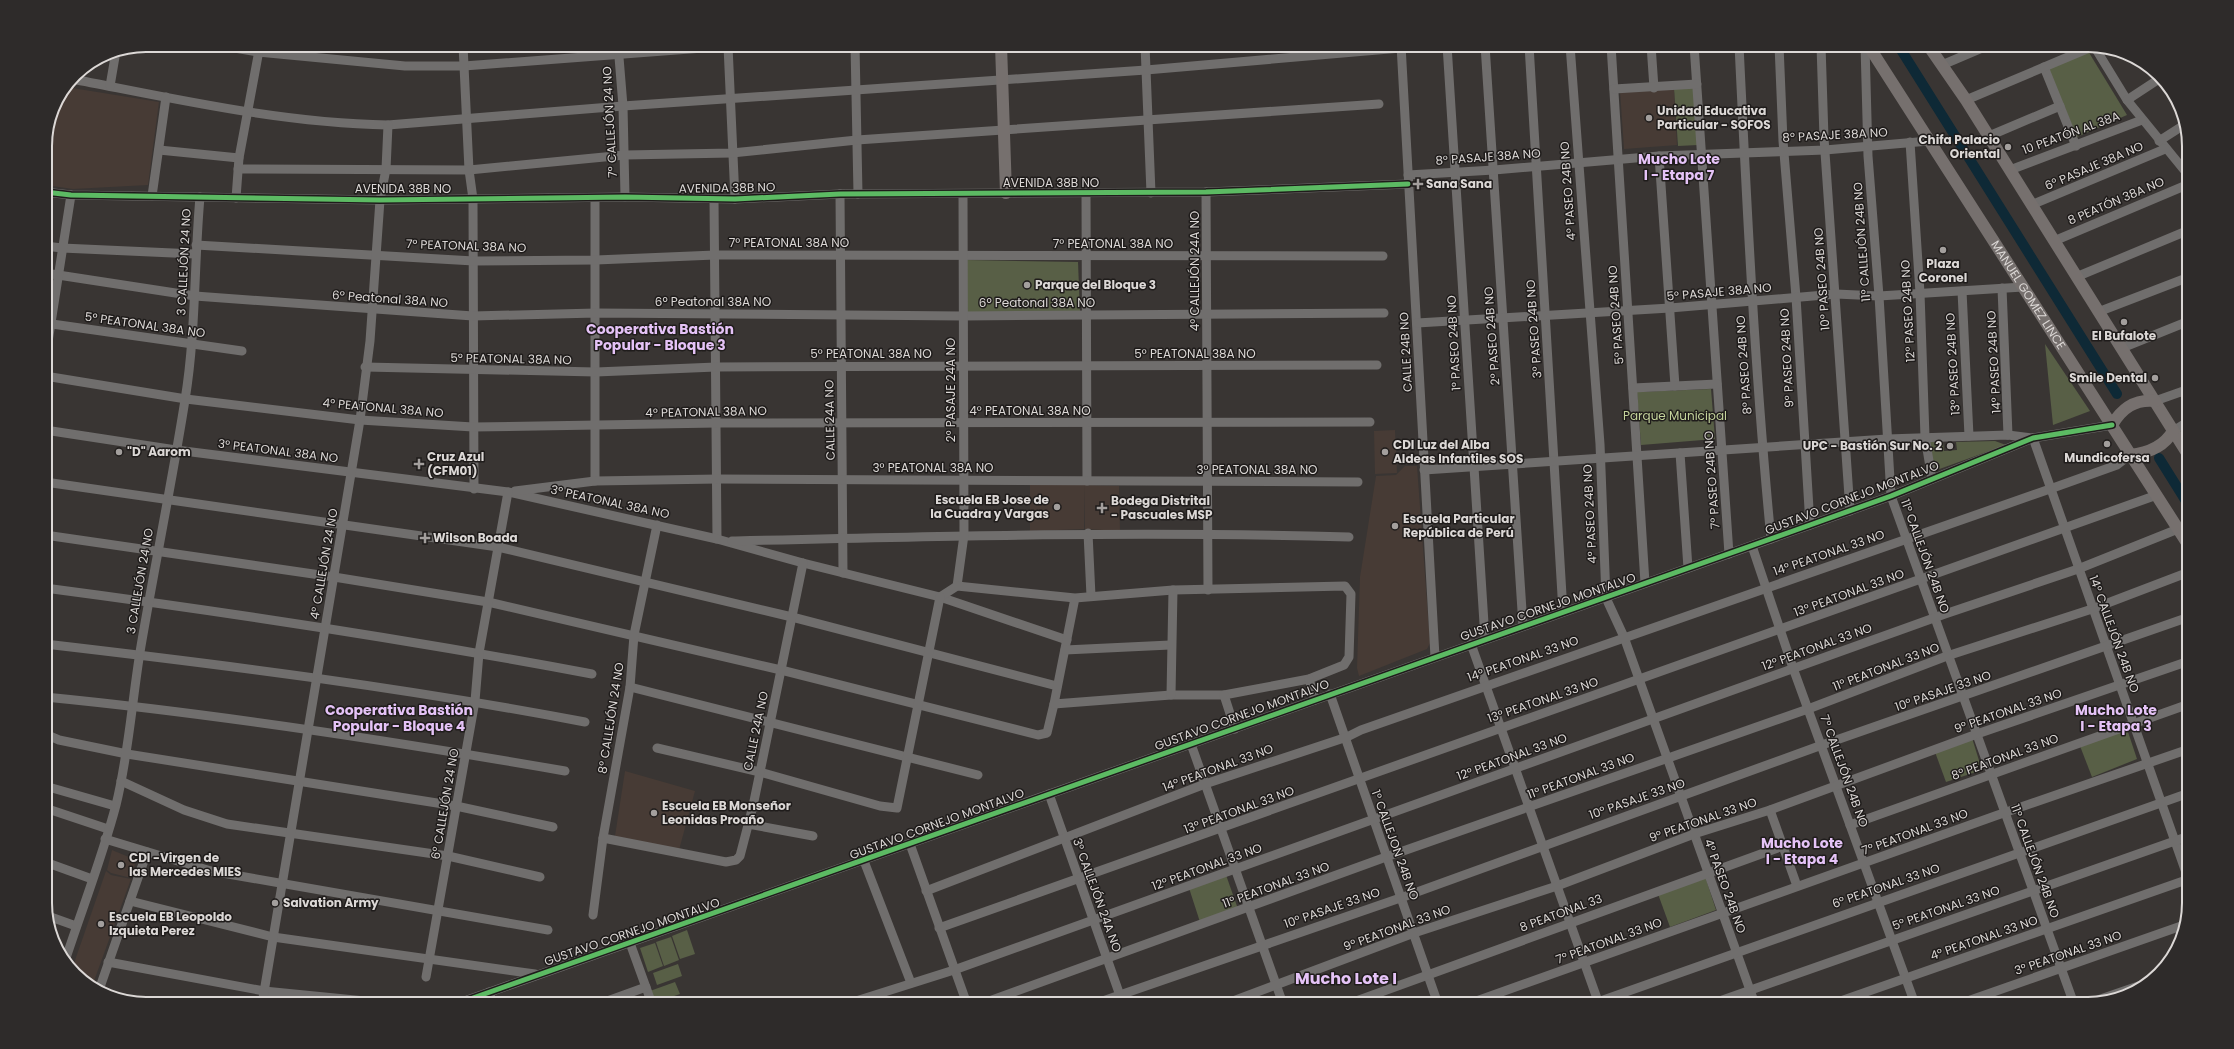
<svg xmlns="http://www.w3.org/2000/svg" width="2234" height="1049" font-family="Poppins,sans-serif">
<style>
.built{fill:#473b35}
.green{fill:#585f46}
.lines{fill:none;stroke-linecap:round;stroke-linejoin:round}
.canal{stroke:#0e2936;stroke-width:10}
.minor{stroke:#706e6d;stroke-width:9}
.secondary{stroke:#76706e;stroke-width:12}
.cycleway-casing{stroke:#1f1c1b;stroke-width:8}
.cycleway{stroke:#5cba63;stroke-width:5}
.poi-dot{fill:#a39f9d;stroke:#1f1c1b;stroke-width:1.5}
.labels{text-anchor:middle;stroke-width:3;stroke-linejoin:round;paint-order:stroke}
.poi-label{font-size:12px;font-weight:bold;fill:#dcd8d6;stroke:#1f1c1b;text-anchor:start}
.street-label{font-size:12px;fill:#dcd8d6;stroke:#1f1c1b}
.park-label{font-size:12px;fill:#c4d39c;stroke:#1f1c1b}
.quarter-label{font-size:14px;font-weight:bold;fill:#e5c3f7;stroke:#1f1c1b}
.district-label{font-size:16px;font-weight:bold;fill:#e5c3f7;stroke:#1f1c1b}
.rim{fill:none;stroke:#dcd8d6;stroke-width:2}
</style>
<rect width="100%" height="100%" fill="#393533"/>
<g class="built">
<path d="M66 87 159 102 148 185 73 189 45 185V140L53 107Z"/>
<path d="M1674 88 1677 145 1624 149 1620 91Z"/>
<path d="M1395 430 1397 473 1375 474 1374 431Z"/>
<path d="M1405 466H1417L1430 643 1427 649 1359 676 1357 668 1360 577 1376 476 1396 475Z"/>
<path d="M1085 484 1084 529 1030 531V485Z"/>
<path d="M1085 485 1119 486 1120 531 1085 529Z"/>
<path d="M625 771 695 791 679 850 615 836Z"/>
<path d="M112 850 136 860 131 878 111 873 107 870Z"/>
<path d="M106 871 111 875 131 879 94 981 84 978 72 969Z"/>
</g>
<g class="green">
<path d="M2088 51 2127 115 2077 137 2048 68Z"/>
<path d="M1694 87 1698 145 1678 146 1674 88Z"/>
<path d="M967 260 1078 262 1080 312H967Z"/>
<path d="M2045 344 2090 411 2053 425Z"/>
<path d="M1711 389 1715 439 1641 445 1637 392Z"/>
<path d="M1995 441 2006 445 1934 471 1927 442H1943L1944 451 1957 450 1956 442Z"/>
<path d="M2127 729 2137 759 2092 777 2080 746Z"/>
<path d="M1972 738 1982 770 1946 782 1935 752Z"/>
<path d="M1226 875 1238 909 1200 922 1189 888Z"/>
<path d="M1705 876 1716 910 1670 927 1658 894Z"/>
<path d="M687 930 695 954 680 959 672 936Z"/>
<path d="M671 937 679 960 664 966 656 942Z"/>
<path d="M655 943 663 966 648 972 640 948Z"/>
<path d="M678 964 682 976 657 985 653 973Z"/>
<path d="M675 982 680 994 654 1003 650 991Z"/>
</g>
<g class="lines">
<g class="canal">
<path d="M1898 45 2117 394"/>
<path d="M2159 458 2189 506"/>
</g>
<g class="minor">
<path d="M217 45 258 52 405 66H464L743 45"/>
<path d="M463 45 469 170 473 199 474 489"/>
<path d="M618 45 623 106 625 197"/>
<path d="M855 45 858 194"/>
<path d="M1145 45 1151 193"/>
<path d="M1401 45 1435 657"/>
<path d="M1447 45 1485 639"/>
<path d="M1485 45 1523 626"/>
<path d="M1529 45 1563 612"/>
<path d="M1570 45 1600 444 1606 598 1624 637 1755 1004"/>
<path d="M1611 45 1645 583"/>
<path d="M1651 45 1654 88"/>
<path d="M1694 45 1729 554"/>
<path d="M1739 45C1747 210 1755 375 1771 539"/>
<path d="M1779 45 1783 141 1796 297 1810 525"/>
<path d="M1821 45 1824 138 1850 511"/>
<path d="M1865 45 1868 156 1879 296 1891 496 2074 1004"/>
<path d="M728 46 735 199"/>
<path d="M1942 65 1989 45"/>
<path d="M2044 67 2076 146"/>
<path d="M72 79C176 99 281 123 388 125L623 106 1146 70 1401 48"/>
<path d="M110 86 116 51"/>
<path d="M1614 89 1697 84"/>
<path d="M1966 100 2094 46 2127 100 2189 176"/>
<path d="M2127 100 2159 79"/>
<path d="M1989 136 2060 106"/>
<path d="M2159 141 2184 125"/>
<path d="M1910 142 1920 293 1925 437 1932 479"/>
<path d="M159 150 239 158"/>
<path d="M1659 156 1675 386"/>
<path d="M238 169 469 170 625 155 732 153 857 140 1379 104"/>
<path d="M2010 170 2142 120"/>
<path d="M1408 175 1494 170 1659 156 1825 150 1929 141"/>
<path d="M45 192 71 195 380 200 625 197 735 199 840 194 1206 192 1408 184"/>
<path d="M1206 192 1208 590"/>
<path d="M1086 193 1087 481"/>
<path d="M840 194 843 573"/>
<path d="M152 196 166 97"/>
<path d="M236 198 239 158 260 45"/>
<path d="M595 198V481"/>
<path d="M714 199 717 539"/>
<path d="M2031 205 2165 149"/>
<path d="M2054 241 2189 184"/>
<path d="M196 245 474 261 596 260 715 255 1383 256"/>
<path d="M45 246 62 248 195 254"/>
<path d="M45 273 195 296 473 316 596 313 963 316 1384 313"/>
<path d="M2076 277 2189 230"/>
<path d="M2002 288 2008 435"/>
<path d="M1962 291 1969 436"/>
<path d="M2098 312 2189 277"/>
<path d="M45 323 242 351"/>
<path d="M1417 323 1670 308 1836 294 1879 296 2023 287"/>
<path d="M2122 348 2189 321"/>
<path d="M45 361 71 195"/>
<path d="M365 367 596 372 716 367 1377 365"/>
<path d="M45 376 186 399 360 420 473 427 717 423 1370 422"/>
<path d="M1633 388 1717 384"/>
<path d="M2183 392 2189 402"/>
<path d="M2155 401 2189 389"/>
<path d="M45 430 176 450 508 492 717 539 803 563 940 597 1067 640"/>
<path d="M2173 431 2189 421"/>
<path d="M2033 438 2189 881"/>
<path d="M1680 453 1688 568"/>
<path d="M1424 470 1887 439 2008 435 2032 438"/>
<path d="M45 482 498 547 792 617 1057 686"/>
<path d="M515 491 595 481 718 479 1358 482"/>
<path d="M1088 533 1091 596"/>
<path d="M45 535 334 577 488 602 781 670 1038 735 1047 733 1054 704"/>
<path d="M732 541C939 536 1143 531 1349 537"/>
<path d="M1752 546 1793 668 1915 1004"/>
<path d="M957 586 964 535 963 194"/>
<path d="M45 588C227 612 411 640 592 674"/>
<path d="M940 597 957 586 1075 598 1173 590 1345 586 1351 594 1349 657 1344 665 1309 679 1224 695H1171L1054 704 1075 598"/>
<path d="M45 644C226 665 407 688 585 722"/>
<path d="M1471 644 1599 1004"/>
<path d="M1065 650 1170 645"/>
<path d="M1309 679 1315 700"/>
<path d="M630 687 978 775"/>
<path d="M1330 694 1438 1004"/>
<path d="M1171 695 1173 590"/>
<path d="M1224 695 1235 729"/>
<path d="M45 697C219 714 393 741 565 771"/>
<path d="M45 734 59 740 127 754 456 806 553 827"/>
<path d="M1191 744 1283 1004"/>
<path d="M657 748 760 772 880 806 897 808 940 597"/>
<path d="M121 781 184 810 227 824 448 856 540 877"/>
<path d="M45 786 115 806"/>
<path d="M1049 794 1123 1004"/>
<path d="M45 808 108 829"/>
<path d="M1770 810 1797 886"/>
<path d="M748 824 813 836"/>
<path d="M1850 825 2189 704"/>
<path d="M603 838 726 862 736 860 740 856 753 806 803 563"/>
<path d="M105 839 211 871 548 930"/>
<path d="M910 844 967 1004"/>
<path d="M864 861 911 983"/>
<path d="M45 862 92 879"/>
<path d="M926 891 1205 784 1347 737 1361 730 2050 489 2117 465 2130 455"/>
<path d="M130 901 273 937 535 974"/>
<path d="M593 915 603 838 630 687 634 635 657 525"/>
<path d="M48 916 76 926"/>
<path d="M939 928 2157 495"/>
<path d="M630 943 652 1004"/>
<path d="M65 961C82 909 102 858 116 805 129 753 132 699 141 646 155 564 172 482 185 400 196 333 194 264 200 197"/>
<path d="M108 962 264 991 375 1002"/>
<path d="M426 977 475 701 479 653 508 492"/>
<path d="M99 990 147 852"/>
<path d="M489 992 493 1004"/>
<path d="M262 1004 360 420 370 341 380 200 386 169 388 125"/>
<path d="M456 1004 1810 525 1891 496 2033 438 2112 425"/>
<path d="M599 1004 646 987"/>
<path d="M854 1004 856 1001 954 970 1945 614 2078 569 2178 529"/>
<path d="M981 1004 1386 857 1808 709 1947 656 2092 609 2189 572"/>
<path d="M1094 1004 1406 896 1822 745 2189 617"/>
<path d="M1225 1004 1414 933 1557 886 1694 834 1770 810 1977 734 2189 661"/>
<path d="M1348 1004 1783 846"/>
<path d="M1468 1004 1995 816 2189 749"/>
<path d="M1592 1004 2189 793"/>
<path d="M1711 1004 2189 836"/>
<path d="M1832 1004 2189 879"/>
<path d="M1959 1004 2184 925"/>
<path d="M2086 1004 2147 983"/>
</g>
<g class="secondary">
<path d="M1001 45 1006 193"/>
<path id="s1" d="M1868 45 2189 546"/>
<path d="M1928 45 1966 100 2189 456"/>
<path d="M2112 425C2122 408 2135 399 2155 401"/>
<path d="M2130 455C2148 453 2164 447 2173 431"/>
</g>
<defs>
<g id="cycleway">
<path d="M45 192 71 195 380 200 625 197 735 199 840 194 1206 192 1408 184"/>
<path d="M456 1004 1810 525 1891 496 2033 438 2112 425"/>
</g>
</defs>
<use href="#cycleway" class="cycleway-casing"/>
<use href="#cycleway" class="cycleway"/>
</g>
<g class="poi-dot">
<circle cx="1649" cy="118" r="4"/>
<circle cx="2008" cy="147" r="4"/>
<path d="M1416 178h4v4h4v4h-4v4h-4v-4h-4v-4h4z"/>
<circle cx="1943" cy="250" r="4"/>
<circle cx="1027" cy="285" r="4"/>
<circle cx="2124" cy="322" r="4"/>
<circle cx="2155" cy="378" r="4"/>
<circle cx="2107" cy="444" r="4"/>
<circle cx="1950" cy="446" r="4"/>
<circle cx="119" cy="452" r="4"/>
<circle cx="1385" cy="452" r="4"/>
<path d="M417 458h4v4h4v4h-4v4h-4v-4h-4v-4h4z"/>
<circle cx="1057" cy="507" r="4"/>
<path d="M1100 502h4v4h4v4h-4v4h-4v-4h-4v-4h4z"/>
<circle cx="1395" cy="526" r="4"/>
<path d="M423 532h4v4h4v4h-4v4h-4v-4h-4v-4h4z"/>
<circle cx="654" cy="813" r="4"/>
<circle cx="121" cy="865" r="4"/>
<circle cx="275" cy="903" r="4"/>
<circle cx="101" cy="924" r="4"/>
</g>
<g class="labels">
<g class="poi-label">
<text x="1657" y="115">Unidad Educativa<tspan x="1657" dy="14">Particular - SOFOS</tspan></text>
<text x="2000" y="144" text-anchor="end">Chifa Palacio<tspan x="2000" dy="14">Oriental</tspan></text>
<text x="1426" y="188">Sana Sana</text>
<text x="1943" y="268" text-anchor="middle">Plaza<tspan x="1943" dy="14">Coronel</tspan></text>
<text x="1035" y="289">Parque del Bloque 3</text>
<text x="2124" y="340" text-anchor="middle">El Bufalote</text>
<text x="2147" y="382" text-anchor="end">Smile Dental</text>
<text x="1393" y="449">CDI Luz del Alba<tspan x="1393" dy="14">Aldeas Infantiles SOS</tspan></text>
<text x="1942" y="450" text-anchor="end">UPC - Bastión Sur No. 2</text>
<text x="127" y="456">"D" Aarom</text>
<text x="427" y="461">Cruz Azul<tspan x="427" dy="14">(CFM01)</tspan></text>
<text x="2107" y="462" text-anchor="middle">Mundicofersa</text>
<text x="1049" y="504" text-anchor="end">Escuela EB Jose de<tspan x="1049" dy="14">la Cuadra y Vargas</tspan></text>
<text x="1111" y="505">Bodega Distrital<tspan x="1111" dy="14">- Pascuales MSP</tspan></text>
<text x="1403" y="523">Escuela Particular<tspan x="1403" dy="14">República de Perú</tspan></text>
<text x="433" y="542">Wilson Boada</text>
<text x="662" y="810">Escuela EB Monseñor<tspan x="662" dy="14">Leonidas Proaño</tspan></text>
<text x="129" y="862">CDI -Virgen de<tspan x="129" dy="14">las Mercedes MIES</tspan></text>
<text x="283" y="907">Salvation Army</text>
<text x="109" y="921">Escuela EB Leopoldo<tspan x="109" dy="14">Izquieta Perez</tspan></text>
</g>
<g class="street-label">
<text transform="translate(610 122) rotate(-93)" y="4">7° CALLEJÓN 24 NO</text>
<text transform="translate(2071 133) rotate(-20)" y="4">10 PEATÓN AL 38A</text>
<text transform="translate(1835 135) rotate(-3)" y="4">8° PASAJE 38A NO</text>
<text transform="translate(1488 157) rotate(-4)" y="4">8° PASAJE 38A NO</text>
<text transform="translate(2094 166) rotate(-23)" y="4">6° PASAJE 38A NO</text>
<text x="1051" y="187">AVENIDA 38B NO</text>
<text transform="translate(727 188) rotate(-1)" y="4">AVENIDA 38B NO</text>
<text x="403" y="193">AVENIDA 38B NO</text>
<text transform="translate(1568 191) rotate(-94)" y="4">4° PASEO 24B NO</text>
<text transform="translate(2116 201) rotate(-23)" y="4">8 PEATÓN 38A NO</text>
<text transform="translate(1862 242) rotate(-94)" y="4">11° CALLEJÓN 24B NO</text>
<text x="789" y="247">7° PEATONAL 38A NO</text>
<text x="1113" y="248">7° PEATONAL 38A NO</text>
<text transform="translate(466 246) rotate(2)" y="4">7° PEATONAL 38A NO</text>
<text transform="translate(184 262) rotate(-87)" y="4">3 CALLEJÓN 24 NO</text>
<text transform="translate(1195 271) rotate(-90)" y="4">4° CALLEJÓN 24A NO</text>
<text transform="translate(1822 279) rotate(-94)" y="4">10° PASEO 24B NO</text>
<text transform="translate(1719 292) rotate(-5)" y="4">5° PASAJE 38A NO</text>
<text dy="4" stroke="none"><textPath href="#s1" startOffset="297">MANUEL GOMEZ LINCE</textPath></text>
<text transform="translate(390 299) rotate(4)" y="4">6º Peatonal 38A NO</text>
<text x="713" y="306">6º Peatonal 38A NO</text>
<text x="1037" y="307">6º Peatonal 38A NO</text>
<text transform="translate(1908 311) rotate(-93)" y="4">12° PASEO 24B NO</text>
<text transform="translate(1616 315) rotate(-94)" y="4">5° PASEO 24B NO</text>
<text transform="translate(145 325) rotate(8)" y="4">5° PEATONAL 38A NO</text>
<text transform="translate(1534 329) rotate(-94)" y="4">3° PASEO 24B NO</text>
<text transform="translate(1492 336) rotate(-94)" y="4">2° PASEO 24B NO</text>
<text transform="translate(1454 343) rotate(-93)" y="4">1° PASEO 24B NO</text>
<text transform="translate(1406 352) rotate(-93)" y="4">CALLE 24B NO</text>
<text x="871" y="358">5° PEATONAL 38A NO</text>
<text x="1195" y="358">5° PEATONAL 38A NO</text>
<text transform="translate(1787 358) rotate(-93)" y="4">9° PASEO 24B NO</text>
<text transform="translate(511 359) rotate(1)" y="4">5° PEATONAL 38A NO</text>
<text transform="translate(1994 362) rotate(-93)" y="4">14° PASEO 24B NO</text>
<text transform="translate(1953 364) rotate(-93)" y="4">13° PASEO 24B NO</text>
<text transform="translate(1744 365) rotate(-94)" y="4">8° PASEO 24B NO</text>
<text transform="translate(951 390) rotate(-90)" y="4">2° PASAJE 24A NO</text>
<text transform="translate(383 408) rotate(5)" y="4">4° PEATONAL 38A NO</text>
<text x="1030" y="415">4° PEATONAL 38A NO</text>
<text transform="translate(706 412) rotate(-1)" y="4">4° PEATONAL 38A NO</text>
<text transform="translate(830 420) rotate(-91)" y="4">CALLE 24A NO</text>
<text transform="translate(278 451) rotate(7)" y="4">3° PEATONAL 38A NO</text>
<text x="933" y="472">3° PEATONAL 38A NO</text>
<text x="1257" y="474">3° PEATONAL 38A NO</text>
<text transform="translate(1712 480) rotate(-94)" y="4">7° PASEO 24B NO</text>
<text transform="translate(1852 498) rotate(-21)" y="4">GUSTAVO CORNEJO MONTALVO</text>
<text transform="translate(610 502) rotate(12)" y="4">3° PEATONAL 38A NO</text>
<text transform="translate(1590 514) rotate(-93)" y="4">4° PASEO 24B NO</text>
<text transform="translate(1829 553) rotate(-19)" y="4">14° PEATONAL 33 NO</text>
<text transform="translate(1925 556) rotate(70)" y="4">11° CALLEJÓN 24B NO</text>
<text transform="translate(324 564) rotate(-80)" y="4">4° CALLEJÓN 24 NO</text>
<text transform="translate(140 581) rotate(-80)" y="4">3 CALLEJÓN 24 NO</text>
<text transform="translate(1849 593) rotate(-20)" y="4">13° PEATONAL 33 NO</text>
<text transform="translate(1548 607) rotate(-19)" y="4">GUSTAVO CORNEJO MONTALVO</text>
<text transform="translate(2114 634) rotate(70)" y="4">14° CALLEJÓN 24B NO</text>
<text transform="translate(1817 647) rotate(-20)" y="4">12° PEATONAL 33 NO</text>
<text transform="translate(1523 659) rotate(-19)" y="4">14° PEATONAL 33 NO</text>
<text transform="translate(1886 667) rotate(-21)" y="4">11° PEATONAL 33 NO</text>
<text transform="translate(1943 691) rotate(-19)" y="4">10° PASAJE 33 NO</text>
<text transform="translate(1543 700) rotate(-19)" y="4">13° PEATONAL 33 NO</text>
<text transform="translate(2008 711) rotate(-19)" y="4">9° PEATONAL 33 NO</text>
<text transform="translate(1242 715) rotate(-20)" y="4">GUSTAVO CORNEJO MONTALVO</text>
<text transform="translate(611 718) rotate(-81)" y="4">8° CALLEJÓN 24 NO</text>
<text transform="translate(756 731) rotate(-78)" y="4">CALLE 24A NO</text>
<text transform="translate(1512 757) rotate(-20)" y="4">12° PEATONAL 33 NO</text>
<text transform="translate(2005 757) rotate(-20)" y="4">8° PEATONAL 33 NO</text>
<text transform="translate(1218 768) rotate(-20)" y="4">14° PEATONAL 33 NO</text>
<text transform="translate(1844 771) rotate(70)" y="4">7° CALLEJÓN 24B NO</text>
<text transform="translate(1581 776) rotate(-20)" y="4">11° PEATONAL 33 NO</text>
<text transform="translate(1637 799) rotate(-19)" y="4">10° PASAJE 33 NO</text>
<text transform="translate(445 804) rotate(-80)" y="4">6° CALLEJÓN 24 NO</text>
<text transform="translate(1239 810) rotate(-20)" y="4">13° PEATONAL 33 NO</text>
<text transform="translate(1703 820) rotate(-19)" y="4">9° PEATONAL 33 NO</text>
<text transform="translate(937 824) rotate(-20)" y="4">GUSTAVO CORNEJO MONTALVO</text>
<text transform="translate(1915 832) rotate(-20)" y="4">7° PEATONAL 33 NO</text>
<text transform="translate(1395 845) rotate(70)" y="4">1° CALLEJON 24B NO</text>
<text transform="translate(2035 861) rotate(70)" y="4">11° CALLEJÓN 24B NO</text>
<text transform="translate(1207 867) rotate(-20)" y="4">12° PEATONAL 33 NO</text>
<text transform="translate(1276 885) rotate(-20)" y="4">11° PEATONAL 33 NO</text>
<text transform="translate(1725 886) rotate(70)" y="4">4° PASEO 24B NO</text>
<text transform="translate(1886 886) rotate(-19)" y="4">6° PEATONAL 33 NO</text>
<text transform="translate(1097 895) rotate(70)" y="4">3° CALLEJÓN 24A NO</text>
<text transform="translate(1332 908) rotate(-19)" y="4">10° PASAJE 33 NO</text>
<text transform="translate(1946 908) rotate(-19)" y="4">5° PEATONAL 33 NO</text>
<text transform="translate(1561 913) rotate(-20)" y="4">8 PEATONAL 33</text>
<text transform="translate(1397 928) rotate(-20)" y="4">9° PEATONAL 33 NO</text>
<text transform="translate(632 932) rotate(-19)" y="4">GUSTAVO CORNEJO MONTALVO</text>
<text transform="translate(1984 938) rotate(-19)" y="4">4° PEATONAL 33 NO</text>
<text transform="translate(1609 941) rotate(-20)" y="4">7° PEATONAL 33 NO</text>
<text transform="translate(2068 953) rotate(-19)" y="4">3° PEATONAL 33 NO</text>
</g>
<g class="park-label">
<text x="1675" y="420">Parque Municipal</text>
</g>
<g class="quarter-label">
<text x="1679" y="164">Mucho Lote<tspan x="1679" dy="16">I - Etapa 7</tspan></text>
<text x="660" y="334">Cooperativa Bastión<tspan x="660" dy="16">Popular - Bloque 3</tspan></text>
<text x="399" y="715">Cooperativa Bastión<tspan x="399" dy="16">Popular - Bloque 4</tspan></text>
<text x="2116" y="715">Mucho Lote<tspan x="2116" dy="16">I - Etapa 3</tspan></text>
<text x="1802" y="848">Mucho Lote<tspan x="1802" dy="16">I - Etapa 4</tspan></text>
</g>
<g class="district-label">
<text x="1346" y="984">Mucho Lote I</text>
</g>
</g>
<path d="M0 0H2234V1049H0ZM146 52H2088A94 94 0 0 1 2182 146V903A94 94 0 0 1 2088 997H146A94 94 0 0 1 52 903V146A94 94 0 0 1 146 52Z" fill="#2e2b2a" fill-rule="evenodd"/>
<path class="rim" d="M146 52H2088A94 94 0 0 1 2182 146V903A94 94 0 0 1 2088 997H146A94 94 0 0 1 52 903V146A94 94 0 0 1 146 52Z"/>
</svg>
